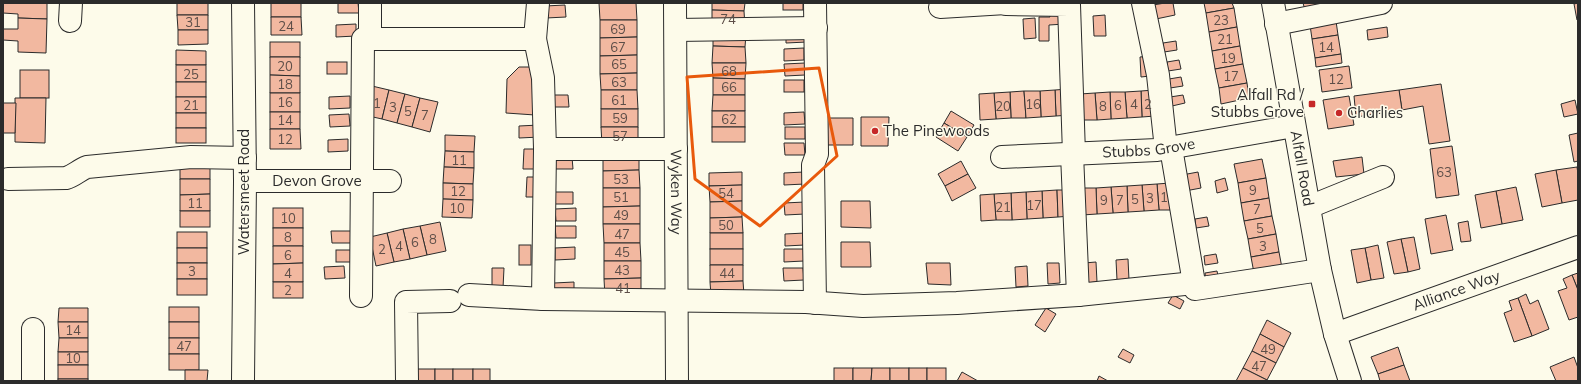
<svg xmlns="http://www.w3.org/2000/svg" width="1581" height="384" font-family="Mulish,sans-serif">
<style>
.building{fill:#f2b8a0;stroke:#2b2b2b}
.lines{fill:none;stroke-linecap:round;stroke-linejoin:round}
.minor-casing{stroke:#2b2b2b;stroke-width:24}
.minor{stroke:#fdfbea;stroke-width:22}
.marked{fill:none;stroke:#e8590c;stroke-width:3;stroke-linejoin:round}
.poi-dot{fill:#c62828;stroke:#fdfbea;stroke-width:1.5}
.labels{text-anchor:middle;stroke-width:3;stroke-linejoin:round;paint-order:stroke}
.number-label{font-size:13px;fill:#5d4e48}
.poi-label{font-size:15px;fill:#2b2b2b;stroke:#fdfbea;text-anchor:start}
.street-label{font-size:15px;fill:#2b2b2b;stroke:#fdfbea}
</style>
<rect width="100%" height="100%" fill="#fdfbea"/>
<g class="building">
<path d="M3 3H47V19L18 18V14L3 13Z"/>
<rect x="177" y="3" width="31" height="12"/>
<rect x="271" y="3" width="30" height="14"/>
<path d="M338 3H358L359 13H338Z"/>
<path d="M599 3H636L637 20H600Z"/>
<path d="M712 3H745L744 11 712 10Z"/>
<rect x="783" y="3" width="20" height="7"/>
<path d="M1165 3H1173L1175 15 1156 19 1153 5Z"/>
<path d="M1204 3H1232L1234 8 1206 13Z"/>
<path d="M1303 3H1332L1305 10Z"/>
<path d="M1578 3V20H1577L1574 4Z"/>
<path d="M565 5 566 17 546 18 545 6Z"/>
<path d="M1234 8 1237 27 1209 32 1206 13Z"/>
<path d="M712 10 744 11 745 27H712Z"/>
<path d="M1065 11V24L1049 25V41H1039V17H1050L1049 12Z"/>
<path d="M177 15H208V30H178Z"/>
<path d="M1105 15 1106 36H1094L1093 16Z"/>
<path d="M271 17H301L302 35H271Z"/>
<path d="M18 18 47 19 46 53 18 52V41L3 40V29H18Z"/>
<path d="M1035 18 1036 38 1024 39 1023 19Z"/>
<path d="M600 20H637V37L600 38Z"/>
<path d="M1336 21 1338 35 1312 39 1310 25Z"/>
<path d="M356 24V36L336 37V25Z"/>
<path d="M1237 27 1240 46 1212 51 1209 32Z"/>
<path d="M1387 27 1388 37 1368 40 1367 30Z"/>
<path d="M178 30H208V44L178 45Z"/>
<path d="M806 30 807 42 786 43V31Z"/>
<path d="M713 34H746L745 47 713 46Z"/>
<path d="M1338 35 1341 54 1315 58 1312 39Z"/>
<path d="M637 37V55L600 56V38Z"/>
<path d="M1176 41 1177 50 1164 52 1163 43Z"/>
<rect x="270" y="42" width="30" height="15"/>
<path d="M713 46 745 47 746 63H712Z"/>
<path d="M1240 46 1243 64 1215 69 1212 51Z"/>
<path d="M804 48V60L784 61V49Z"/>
<path d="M176 50 206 51V65H176Z"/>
<path d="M1341 54 1342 63 1316 67 1315 58Z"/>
<path d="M637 55V73L600 74V56Z"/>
<path d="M1149 56 1150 76 1141 77 1140 57Z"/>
<path d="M270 57H300V76L270 75Z"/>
<path d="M1179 60 1181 69 1168 71 1167 62Z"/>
<rect x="327" y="62" width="20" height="12"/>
<path d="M712 63H746L745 79 713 78Z"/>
<path d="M805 63V75L785 76 784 64Z"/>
<path d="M1243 64 1247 83 1219 88 1215 69Z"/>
<rect x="176" y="65" width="30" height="17"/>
<path d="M1349 66 1352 88 1322 92 1319 70Z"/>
<path d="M519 67H536L535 115 506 113 507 79Z"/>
<rect x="20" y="70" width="29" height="28"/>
<path d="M637 73V90H601L600 74Z"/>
<path d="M270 75 300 76V93H270Z"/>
<path d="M1181 77 1183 86 1170 88 1169 79Z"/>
<path d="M713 78 745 79V95H713Z"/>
<rect x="784" y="80" width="20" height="12"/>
<rect x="176" y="82" width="30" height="15"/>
<path d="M1247 83 1249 98 1221 104 1219 88Z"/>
<path d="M1441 84 1450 141 1429 144 1423 106 1402 110 1399 90Z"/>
<path d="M372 86 389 90 382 119 364 115Z"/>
<path d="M1068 89 1070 115 1056 116 1055 90Z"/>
<path d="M389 90 405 94 397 123 382 119Z"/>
<path d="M601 90H637L638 109H601Z"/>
<path d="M1055 90 1056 116 1041 117 1040 91Z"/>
<path d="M1154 90 1155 116 1142 117 1141 91Z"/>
<path d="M1399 90 1402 110 1356 117 1354 96Z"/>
<path d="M1024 91 1026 118H1011L1010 92Z"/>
<path d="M1024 91H1040L1041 117 1026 118Z"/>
<path d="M1141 91 1142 117 1127 118 1125 92Z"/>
<path d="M1010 92 1011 118 996 119 994 93Z"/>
<path d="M1110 92H1125L1127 118 1111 119Z"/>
<path d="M1110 92 1111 119 1097 120 1095 93Z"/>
<rect x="270" y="93" width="30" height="19"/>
<path d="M994 93 996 119 980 120 979 94Z"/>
<path d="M1095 93 1097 120H1081L1080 94Z"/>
<path d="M405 94 420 98 412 127 397 123Z"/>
<path d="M548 95H568L569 107H548Z"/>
<path d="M713 95H745V111H712Z"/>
<path d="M1183 95 1185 103 1172 106 1170 97Z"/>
<path d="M350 96V108L329 109V97Z"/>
<path d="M1349 96 1354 125 1328 129 1323 100Z"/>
<rect x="176" y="97" width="30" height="16"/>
<path d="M15 98H46L45 143 15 142Z"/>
<path d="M420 98 438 102 430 132 412 127Z"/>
<path d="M1575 100 1578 114 1564 117 1561 104Z"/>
<path d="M3 103H16L15 133H3Z"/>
<rect x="601" y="109" width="37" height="18"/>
<rect x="712" y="111" width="33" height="16"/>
<path d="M951 111 974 125 967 137 944 123Z"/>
<rect x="270" y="112" width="30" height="17"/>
<path d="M804 112 805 124 784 125V113Z"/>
<rect x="176" y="113" width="30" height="15"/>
<path d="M349 114 350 126 330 127 329 115Z"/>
<path d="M861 117H889L888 146H861Z"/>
<path d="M825 118H853V145H826Z"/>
<path d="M944 123 967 137 958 151 936 137Z"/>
<path d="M539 125 540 137 519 138V126Z"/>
<path d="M601 127H638V144L602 145Z"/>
<rect x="712" y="127" width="33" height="15"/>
<rect x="785" y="127" width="20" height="12"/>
<rect x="176" y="128" width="30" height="15"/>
<path d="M270 129H300L301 149H270Z"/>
<path d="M1578 133V161L1574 162 1569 135Z"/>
<path d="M445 135 475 136 474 152 445 151Z"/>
<path d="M348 139V151L328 152V140Z"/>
<path d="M784 143H804L805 155H785Z"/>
<path d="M1452 146 1459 195 1436 198 1430 149Z"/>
<path d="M524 149H536V169H523Z"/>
<path d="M445 151 474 152V168L444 167Z"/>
<path d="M603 155H639V170L603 171Z"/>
<path d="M552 157H572L573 169H552Z"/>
<path d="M1362 157 1364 174 1336 177 1333 161Z"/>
<path d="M1262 159 1266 178 1238 183 1234 164Z"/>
<path d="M961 161 968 174 945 186 938 174Z"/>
<rect x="180" y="164" width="30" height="15"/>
<path d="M444 167 474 168 473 184 443 183Z"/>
<path d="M1577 167 1578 174V200L1562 203 1556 170Z"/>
<path d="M639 170 640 188H603V171Z"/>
<path d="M1556 170 1562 203 1542 207 1535 174Z"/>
<path d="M742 172V185L709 186V173Z"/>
<path d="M804 172 805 184 784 185V173Z"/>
<path d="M1198 172 1201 188 1185 191 1182 175Z"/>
<path d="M968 174 976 188 952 201 945 186Z"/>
<path d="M527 177H538V197H526Z"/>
<path d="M1225 178 1228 190 1217 193 1215 181Z"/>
<path d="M1266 178 1269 198 1241 203 1238 183Z"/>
<path d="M180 179H210V194L180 195Z"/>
<path d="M443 183 473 184V200L443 199Z"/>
<path d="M1170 183 1172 210H1159L1157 184Z"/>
<path d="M1157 184 1159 210 1144 211 1142 185Z"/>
<path d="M742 185V201L710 202 709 186Z"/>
<path d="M1142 185 1144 211 1128 212 1127 186Z"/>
<path d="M1127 186 1128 212 1113 213 1111 187Z"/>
<path d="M1111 187 1113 213 1097 214 1096 188Z"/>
<path d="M1516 187 1523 220 1502 224 1496 191Z"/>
<path d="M603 188H640V206L603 207Z"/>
<path d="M1081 188H1096L1097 214 1082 215Z"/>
<path d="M1057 190 1058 217 1043 218 1042 191Z"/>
<path d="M1057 190H1070L1071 216 1058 217Z"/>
<path d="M1042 191 1043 218 1027 219 1026 192Z"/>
<path d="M1496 191 1502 224 1481 228 1475 195Z"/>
<path d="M552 192H573V204H553Z"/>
<path d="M1026 192 1027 219 1012 220 1011 193Z"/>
<path d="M1011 193 1012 220H996L994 194Z"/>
<path d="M210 194V211H180V195Z"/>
<path d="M994 194 996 220 981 221 980 195Z"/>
<path d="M1269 198 1272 216 1244 221 1241 203Z"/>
<path d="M443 199 473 200 472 218 442 217Z"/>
<path d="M742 201V217L710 218V202Z"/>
<path d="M841 201H870L871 228 841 227Z"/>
<path d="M805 202V214L785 215 784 203Z"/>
<path d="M640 206V224H603V207Z"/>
<rect x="273" y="208" width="30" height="20"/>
<path d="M576 208V221H556L555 209Z"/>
<rect x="180" y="211" width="30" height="16"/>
<path d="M1446 215 1453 250 1431 254 1425 219Z"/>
<path d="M1272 216 1276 234 1248 239 1244 221Z"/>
<path d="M742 217 743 233H710V218Z"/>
<path d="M1207 217 1209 226 1196 228 1195 219Z"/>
<path d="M1468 221 1471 241 1461 242 1458 223Z"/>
<path d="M440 222 446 251 427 255 420 226Z"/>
<path d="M603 224H640V243H604Z"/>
<path d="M420 226 427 255 410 259 403 229Z"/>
<path d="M555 226H576V238H556Z"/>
<rect x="273" y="228" width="30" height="18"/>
<path d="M403 229 410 259 394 262 387 233Z"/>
<path d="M331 231H351L352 243H332Z"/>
<rect x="177" y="232" width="30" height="16"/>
<path d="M387 233 394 262 376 266 370 237Z"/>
<rect x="710" y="233" width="33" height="16"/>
<path d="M805 233V245L785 246V234Z"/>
<path d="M1276 234 1279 252 1251 257 1248 239Z"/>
<path d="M1414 237 1420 269 1408 272 1401 239Z"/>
<path d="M1401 239 1408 272 1394 274 1387 242Z"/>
<path d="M841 242H870L871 267H841Z"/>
<path d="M604 243H640L641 261H604Z"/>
<rect x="519" y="245" width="12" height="20"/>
<path d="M1378 245 1384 278 1371 280 1365 248Z"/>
<path d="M273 246H303V263L273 264Z"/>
<path d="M575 247V259L555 260V248Z"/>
<rect x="177" y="248" width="30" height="15"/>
<path d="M1365 248 1371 280 1357 283 1351 250Z"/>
<rect x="710" y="249" width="33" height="16"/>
<path d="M784 249H804V261L784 262Z"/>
<rect x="336" y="250" width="20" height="12"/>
<path d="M1279 252 1282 268 1254 273 1251 257Z"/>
<path d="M1216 254 1218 263 1205 265 1204 256Z"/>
<path d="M1128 259 1129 280H1117L1116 260Z"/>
<path d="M604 261H641V278L604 279Z"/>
<path d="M1096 262 1097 282 1085 283 1084 263Z"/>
<rect x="177" y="263" width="30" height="16"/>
<path d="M303 263V282H273V264Z"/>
<path d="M926 263H950L951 285 928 284Z"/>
<path d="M1047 263H1059L1060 283 1048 284Z"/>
<path d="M710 265H743V281L710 282Z"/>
<path d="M344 266 345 278 325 279 324 267Z"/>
<path d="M1027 266 1028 286 1016 287 1015 267Z"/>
<path d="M492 268H504L503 288H492Z"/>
<path d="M783 268H803L804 280 784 281Z"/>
<path d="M1217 271 1219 280 1206 282 1205 273Z"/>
<path d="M1578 273V290L1572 275Z"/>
<path d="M1572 275 1578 290V317L1569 320 1558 291 1567 288 1563 279Z"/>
<path d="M641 278V297H605L604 279Z"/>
<rect x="177" y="279" width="30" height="16"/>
<path d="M743 281 744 295 711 296 710 282Z"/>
<rect x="273" y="282" width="30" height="16"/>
<path d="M574 282V294L554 295V283Z"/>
<path d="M1526 294 1530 304 1538 300 1549 329 1532 336 1518 298Z"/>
<path d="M1173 295 1184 301 1180 309 1168 303Z"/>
<path d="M1518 298 1532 336 1514 342 1504 313 1512 310 1509 301Z"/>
<rect x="169" y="307" width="30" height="15"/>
<path d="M59 308H88V322H58Z"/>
<path d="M1046 308 1056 314 1045 332 1035 325Z"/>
<path d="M1267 320 1291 333 1284 347 1260 334Z"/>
<path d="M58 322H88V338H59Z"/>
<rect x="169" y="322" width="30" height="16"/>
<path d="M1260 334 1284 347 1276 363 1252 351Z"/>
<path d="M59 338H88V352H58Z"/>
<rect x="169" y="338" width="30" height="16"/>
<path d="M1398 347 1404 365 1378 374 1371 357Z"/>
<path d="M1123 349 1134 355 1130 363 1118 357Z"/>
<path d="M1252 351 1276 363 1267 380 1243 368Z"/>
<rect x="58" y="352" width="30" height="13"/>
<rect x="169" y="354" width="30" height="16"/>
<path d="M1574 357 1578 368V381H1556L1550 367Z"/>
<rect x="58" y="365" width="30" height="14"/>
<path d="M1404 365 1410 381H1380L1378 374Z"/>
<rect x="834" y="368" width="19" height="13"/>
<path d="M853 368H872L871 381H853Z"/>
<path d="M872 368H890V381H871Z"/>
<rect x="890" y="368" width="19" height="13"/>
<rect x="909" y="368" width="18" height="13"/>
<rect x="927" y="368" width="19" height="13"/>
<path d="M1243 368 1267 380 1266 381H1236Z"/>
<rect x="416" y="369" width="19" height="12"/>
<rect x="435" y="369" width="18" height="12"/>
<rect x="453" y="369" width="20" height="12"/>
<rect x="473" y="369" width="17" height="12"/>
<path d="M185 370H208L207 381H185Z"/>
<path d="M962 372 978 381H957Z"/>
<path d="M1099 376 1108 381H1097Z"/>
<rect x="58" y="379" width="30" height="2"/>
</g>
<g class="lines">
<defs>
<g id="minor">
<path d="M243 3 245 181 243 381"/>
<path id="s1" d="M675 3 677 381"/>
<path d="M1143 3 1158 75 1166 149"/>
<path id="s2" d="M1273 3 1320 270 1335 334 1350 381"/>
<path d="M1006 4 1069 5 1074 154"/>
<path d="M940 7 1006 3"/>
<path d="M70 21 71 3"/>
<path d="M1276 24 1381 3"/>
<path d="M676 30 816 28"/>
<path d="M370 39V3"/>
<path d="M535 39 543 78 545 149H676"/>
<path d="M1171 148 1195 289 1320 270"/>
<path d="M1072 154 1078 295 1194 283"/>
<path id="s3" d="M1002 157 1157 150 1294 126"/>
<path d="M8 179 66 178C74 176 79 170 87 167L191 157 245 158"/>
<path id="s4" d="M245 181H390"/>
<path d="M1309 207 1383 177"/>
<path d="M469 295 543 299 806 302 863 306 957 303 1078 295"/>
<path d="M361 296 363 39H535L538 3"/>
<path d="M543 299 545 149"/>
<path d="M815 303 813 165 817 154 815 3"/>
<path id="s5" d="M1335 334 1578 247"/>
<path d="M33 381V329"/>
<path d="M407 381 406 302 450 301"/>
</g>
</defs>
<use href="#minor" class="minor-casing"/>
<use href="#minor" class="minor"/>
</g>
<path class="marked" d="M819 68 837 156 760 226 695 179 687 77Z"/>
<g class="poi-dot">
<rect x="1308" y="100" width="8" height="8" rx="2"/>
<circle cx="1339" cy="113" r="4"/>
<circle cx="875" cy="131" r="4"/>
</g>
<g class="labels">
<g class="number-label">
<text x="728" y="24">74</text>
<text x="1221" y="25">23</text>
<text x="193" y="27">31</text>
<text x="286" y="31">24</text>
<text x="618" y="34">69</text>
<text x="1225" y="44">21</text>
<text x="618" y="52">67</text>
<text x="1326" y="52">14</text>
<text x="1228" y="63">19</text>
<text x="619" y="69">65</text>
<text x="285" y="71">20</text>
<text x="729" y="76">68</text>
<text x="191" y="79">25</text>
<text x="1231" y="81">17</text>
<text x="1336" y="84">12</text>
<text x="619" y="87">63</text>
<text x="285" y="89">18</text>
<text x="729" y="92">66</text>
<text x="619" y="105">61</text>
<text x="285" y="107">16</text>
<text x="377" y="108">1</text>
<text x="1033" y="109">16</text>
<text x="1134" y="109">4</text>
<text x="1148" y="109">2</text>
<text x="191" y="110">21</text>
<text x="1118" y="110">6</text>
<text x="1003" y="111">20</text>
<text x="1103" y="111">8</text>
<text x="393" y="112">3</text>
<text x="408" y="116">5</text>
<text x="425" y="120">7</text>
<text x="620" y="123">59</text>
<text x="729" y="124">62</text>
<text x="285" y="125">14</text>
<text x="620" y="141">57</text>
<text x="285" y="144">12</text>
<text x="459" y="165">11</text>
<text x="1444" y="177">63</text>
<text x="621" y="184">53</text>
<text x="1253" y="195">9</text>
<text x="458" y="196">12</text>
<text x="726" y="198">54</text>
<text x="621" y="202">51</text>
<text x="1164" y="202">1</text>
<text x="1150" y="203">3</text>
<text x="1135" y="204">5</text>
<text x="1104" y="205">9</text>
<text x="1120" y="205">7</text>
<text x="195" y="208">11</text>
<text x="1034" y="210">17</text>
<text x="1003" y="212">21</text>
<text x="457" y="213">10</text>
<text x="1257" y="214">7</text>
<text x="621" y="220">49</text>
<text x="288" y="223">10</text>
<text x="726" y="230">50</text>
<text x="1260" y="233">5</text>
<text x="622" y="239">47</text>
<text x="288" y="242">8</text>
<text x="433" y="244">8</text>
<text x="415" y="247">6</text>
<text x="399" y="251">4</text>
<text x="1263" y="251">3</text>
<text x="382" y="254">2</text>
<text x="622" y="257">45</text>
<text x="288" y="260">6</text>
<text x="622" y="275">43</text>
<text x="192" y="276">3</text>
<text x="288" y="278">4</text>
<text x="727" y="278">44</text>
<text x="623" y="293">41</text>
<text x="288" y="295">2</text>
<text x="73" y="335">14</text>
<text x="184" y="351">47</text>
<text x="1268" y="354">49</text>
<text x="73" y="363">10</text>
<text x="1259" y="371">47</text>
</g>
<g class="poi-label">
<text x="1304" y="100" text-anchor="end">Alfall Rd /<tspan x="1304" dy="17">Stubbs Grove</tspan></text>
<text x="1347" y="118">Charlies</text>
<text x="883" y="136">The Pinewoods</text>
</g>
<g class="street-label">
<text dy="5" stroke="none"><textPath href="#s3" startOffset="147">Stubbs Grove</textPath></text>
<text dy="5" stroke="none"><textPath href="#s2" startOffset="168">Alfall Road</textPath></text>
<text dy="5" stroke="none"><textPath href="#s4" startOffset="72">Devon Grove</textPath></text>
<text transform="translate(244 192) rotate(-90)" y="5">Watersmeet Road</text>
<text dy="5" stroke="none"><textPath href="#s1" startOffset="189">Wyken Way</textPath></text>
<text dy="5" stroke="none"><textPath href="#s5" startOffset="129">Alliance Way</textPath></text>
</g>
</g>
<rect width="1581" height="384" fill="none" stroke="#2b2b2b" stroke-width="8"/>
</svg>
